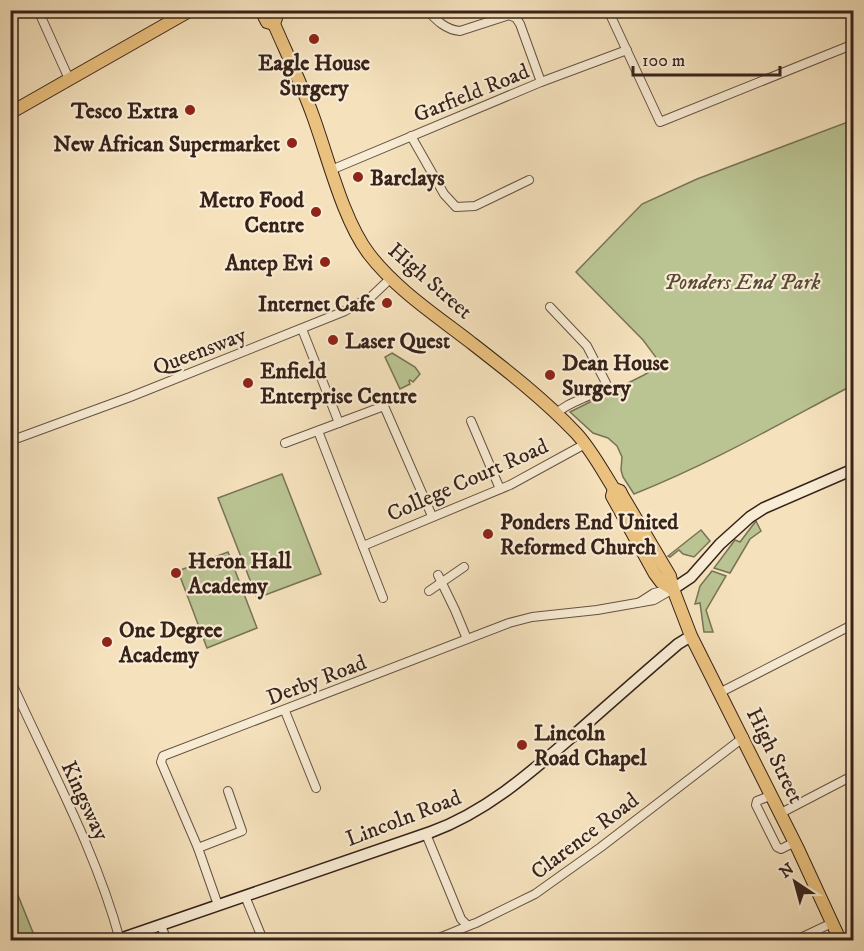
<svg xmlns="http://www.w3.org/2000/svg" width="864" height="951" font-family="'IM FELL DW Pica',serif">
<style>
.green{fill:#bac493;stroke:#787356;stroke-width:1.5}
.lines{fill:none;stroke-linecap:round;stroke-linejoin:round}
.street-casing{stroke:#665243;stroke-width:10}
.secondary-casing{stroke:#37221a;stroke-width:13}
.primary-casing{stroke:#37221a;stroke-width:14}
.street{stroke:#f8ecd4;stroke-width:8}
.secondary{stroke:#f8ecd4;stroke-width:10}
.primary{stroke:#eac17e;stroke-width:12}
.rail{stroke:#37221a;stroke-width:3;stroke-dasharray:10 10;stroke-linecap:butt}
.poi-dot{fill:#8f2418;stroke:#f8ecd4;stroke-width:2}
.labels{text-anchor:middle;stroke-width:4.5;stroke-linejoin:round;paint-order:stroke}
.poi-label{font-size:22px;font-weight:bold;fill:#37221a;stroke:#f8ecd4;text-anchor:start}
.street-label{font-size:22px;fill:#37221a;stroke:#f8ecd4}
.park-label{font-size:22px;font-style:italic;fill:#584a38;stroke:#f8ecd4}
</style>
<rect width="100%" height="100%" fill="#f5e2bd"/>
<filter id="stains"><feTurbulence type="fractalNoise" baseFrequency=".00333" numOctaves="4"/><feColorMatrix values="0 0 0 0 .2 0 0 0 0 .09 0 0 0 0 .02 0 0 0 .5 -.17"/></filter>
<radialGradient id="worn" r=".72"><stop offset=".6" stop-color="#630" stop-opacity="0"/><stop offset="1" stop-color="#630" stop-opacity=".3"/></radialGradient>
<g class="green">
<path d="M853 120V385C781 423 710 464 634 494L623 477 621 470 622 457 617 446 608 438 593 433 570 412 644 375 655 368 658 360 643 340 576 272 642 204 697 179Z"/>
<path d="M392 353 415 367 420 374 413 382 410 380 409 381 410 384 400 389 385 357Z"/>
<path d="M282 474 321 574 257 598 218 498Z"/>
<path d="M756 521 761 531 750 539 730 573 714 568 735 540 740 542Z"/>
<path d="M701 530 710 541 694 557 683 554 679 550 670 557 668 556Z"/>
<path d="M228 552 257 628 207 648 178 571Z"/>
<path d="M712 571 726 576 706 610 713 632H704L700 603 695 604 700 586Z"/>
<path d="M11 878 36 940H20L11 912Z"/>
</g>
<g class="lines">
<defs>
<g id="street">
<path d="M38 10 69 79"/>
<path d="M427 10C436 20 446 30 460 31L509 15 516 18 520 24 541 82"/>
<path d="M608 10 660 122 854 44"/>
<path d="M411 136 444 194 456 207 475 206 529 180"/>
<path d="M331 170 541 82 627 50"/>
<path d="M550 307 587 346 606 383C598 397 570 399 556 414"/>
<path d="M302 329 339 423"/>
<path d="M471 421 500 489"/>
<path d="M318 431 383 598"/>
<path d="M10 441 130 397 345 311 372 296 391 278"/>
<path d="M285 443 384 406 432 516"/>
<path d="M363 546 510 485 585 444"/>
<path d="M438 575 455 610 467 639"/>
<path d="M429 591 464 567"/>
<path d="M640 602 654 593 667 590"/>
<path d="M10 679C49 766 95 848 120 940"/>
<path d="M721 692 854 624"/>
<path d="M285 711 316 788"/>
<path d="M772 795 757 801 756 805 777 847 781 849 795 842"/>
<path d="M781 813 854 775"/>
<path d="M426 834 461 919 467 925"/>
<path d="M198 848 242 831 228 791"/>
<path d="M245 896 263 940"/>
<path d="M218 905 198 848 161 762 163 756 509 623 532 617 597 610 654 600 673 589"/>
<path d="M161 926 167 940"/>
<path d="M433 940C448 935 462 928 476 923L535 894 601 847 744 737"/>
<path d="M796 940 832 923"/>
</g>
<g id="secondary">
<path d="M673 589 691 577 720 544 750 517 764 508 854 469"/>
<path d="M117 940 431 832C486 812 530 773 574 735 609 704 643 674 678 644L691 636"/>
</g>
<g id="primary">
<path d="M261 10 267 22 274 24"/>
<path d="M272 10 276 18 274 24C287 54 302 85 313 116 328 157 343 220 369 254 396 289 434 314 469 341 505 369 544 399 576 433 591 449 602 470 614 489L620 491 622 495 670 576 673 589 691 636 798 849 840 940"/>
<path d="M10 113 191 10"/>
<path d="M614 489 612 496 655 574 661 582 673 589"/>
</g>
</defs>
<use href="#street" class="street-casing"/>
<use href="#secondary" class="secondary-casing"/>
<use href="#primary" class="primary-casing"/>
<use href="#street" class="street"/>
<use href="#secondary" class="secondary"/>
<use href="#primary" class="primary"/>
<path class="rail" d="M10 924 16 940"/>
</g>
<g class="poi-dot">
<circle cx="314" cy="39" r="6"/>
<circle cx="190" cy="110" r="6"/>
<circle cx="292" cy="143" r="6"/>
<circle cx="358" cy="177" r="6"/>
<circle cx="316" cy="212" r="6"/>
<circle cx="325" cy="262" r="6"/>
<circle cx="387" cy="303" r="6"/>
<circle cx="333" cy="340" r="6"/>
<circle cx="550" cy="375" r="6"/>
<circle cx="248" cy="383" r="6"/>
<circle cx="488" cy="534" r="6"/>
<circle cx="176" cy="573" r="6"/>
<circle cx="107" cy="642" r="6"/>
<circle cx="522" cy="745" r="6"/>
</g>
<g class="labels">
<g class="poi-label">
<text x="314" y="70" text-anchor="middle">Eagle House<tspan x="314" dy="25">Surgery</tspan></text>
<text x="178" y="118" text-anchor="end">Tesco Extra</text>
<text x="280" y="151" text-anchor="end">New African Supermarket</text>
<text x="370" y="185">Barclays</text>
<text x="304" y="207" text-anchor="end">Metro Food<tspan x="304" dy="25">Centre</tspan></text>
<text x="313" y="270" text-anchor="end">Antep Evi</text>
<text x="375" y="311" text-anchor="end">Internet Cafe</text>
<text x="345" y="348">Laser Quest</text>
<text x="562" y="370">Dean House<tspan x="562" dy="25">Surgery</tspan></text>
<text x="260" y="378">Enfield<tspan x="260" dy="25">Enterprise Centre</tspan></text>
<text x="500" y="529">Ponders End United<tspan x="500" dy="25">Reformed Church</tspan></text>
<text x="188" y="568">Heron Hall<tspan x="188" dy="25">Academy</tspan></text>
<text x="119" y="637">One Degree<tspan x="119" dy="25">Academy</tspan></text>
<text x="534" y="740">Lincoln<tspan x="534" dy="25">Road Chapel</tspan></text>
</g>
<g class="street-label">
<text transform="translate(471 92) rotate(-22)" y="8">Garfield Road</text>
<text transform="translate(431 280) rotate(41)" y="8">High Street</text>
<text transform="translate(199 350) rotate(-21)" y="8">Queensway</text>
<text transform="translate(467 479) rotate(-24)" y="8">College Court Road</text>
<text transform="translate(316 679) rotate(-21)" y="8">Derby Road</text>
<text transform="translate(776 755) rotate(64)" y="8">High Street</text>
<text transform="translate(86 800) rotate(65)" y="8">Kingsway</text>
<text transform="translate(403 817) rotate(-21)" y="8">Lincoln Road</text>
<text transform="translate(584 835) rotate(-37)" y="8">Clarence Road</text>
</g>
<g class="park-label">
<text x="742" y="289">Ponders End Park</text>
</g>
</g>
<rect width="864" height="951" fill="none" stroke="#f5e2bd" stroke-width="36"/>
<rect x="12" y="12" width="840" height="927" fill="none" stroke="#37221a" stroke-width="3"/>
<rect x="18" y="18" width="828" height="915" fill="none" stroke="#37221a" stroke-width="1.5"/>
<g transform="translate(795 882) rotate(324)" stroke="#f8ecd4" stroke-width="4.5" paint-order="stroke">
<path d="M0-4.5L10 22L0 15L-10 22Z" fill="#37221a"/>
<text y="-9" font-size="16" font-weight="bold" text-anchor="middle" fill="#37221a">N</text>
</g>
<path d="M633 66v9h147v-9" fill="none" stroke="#37221a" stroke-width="3"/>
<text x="642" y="66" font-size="18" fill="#37221a" stroke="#f8ecd4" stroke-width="4.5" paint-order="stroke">100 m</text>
<rect width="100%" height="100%" filter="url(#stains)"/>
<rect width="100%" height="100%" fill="url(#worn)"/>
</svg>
